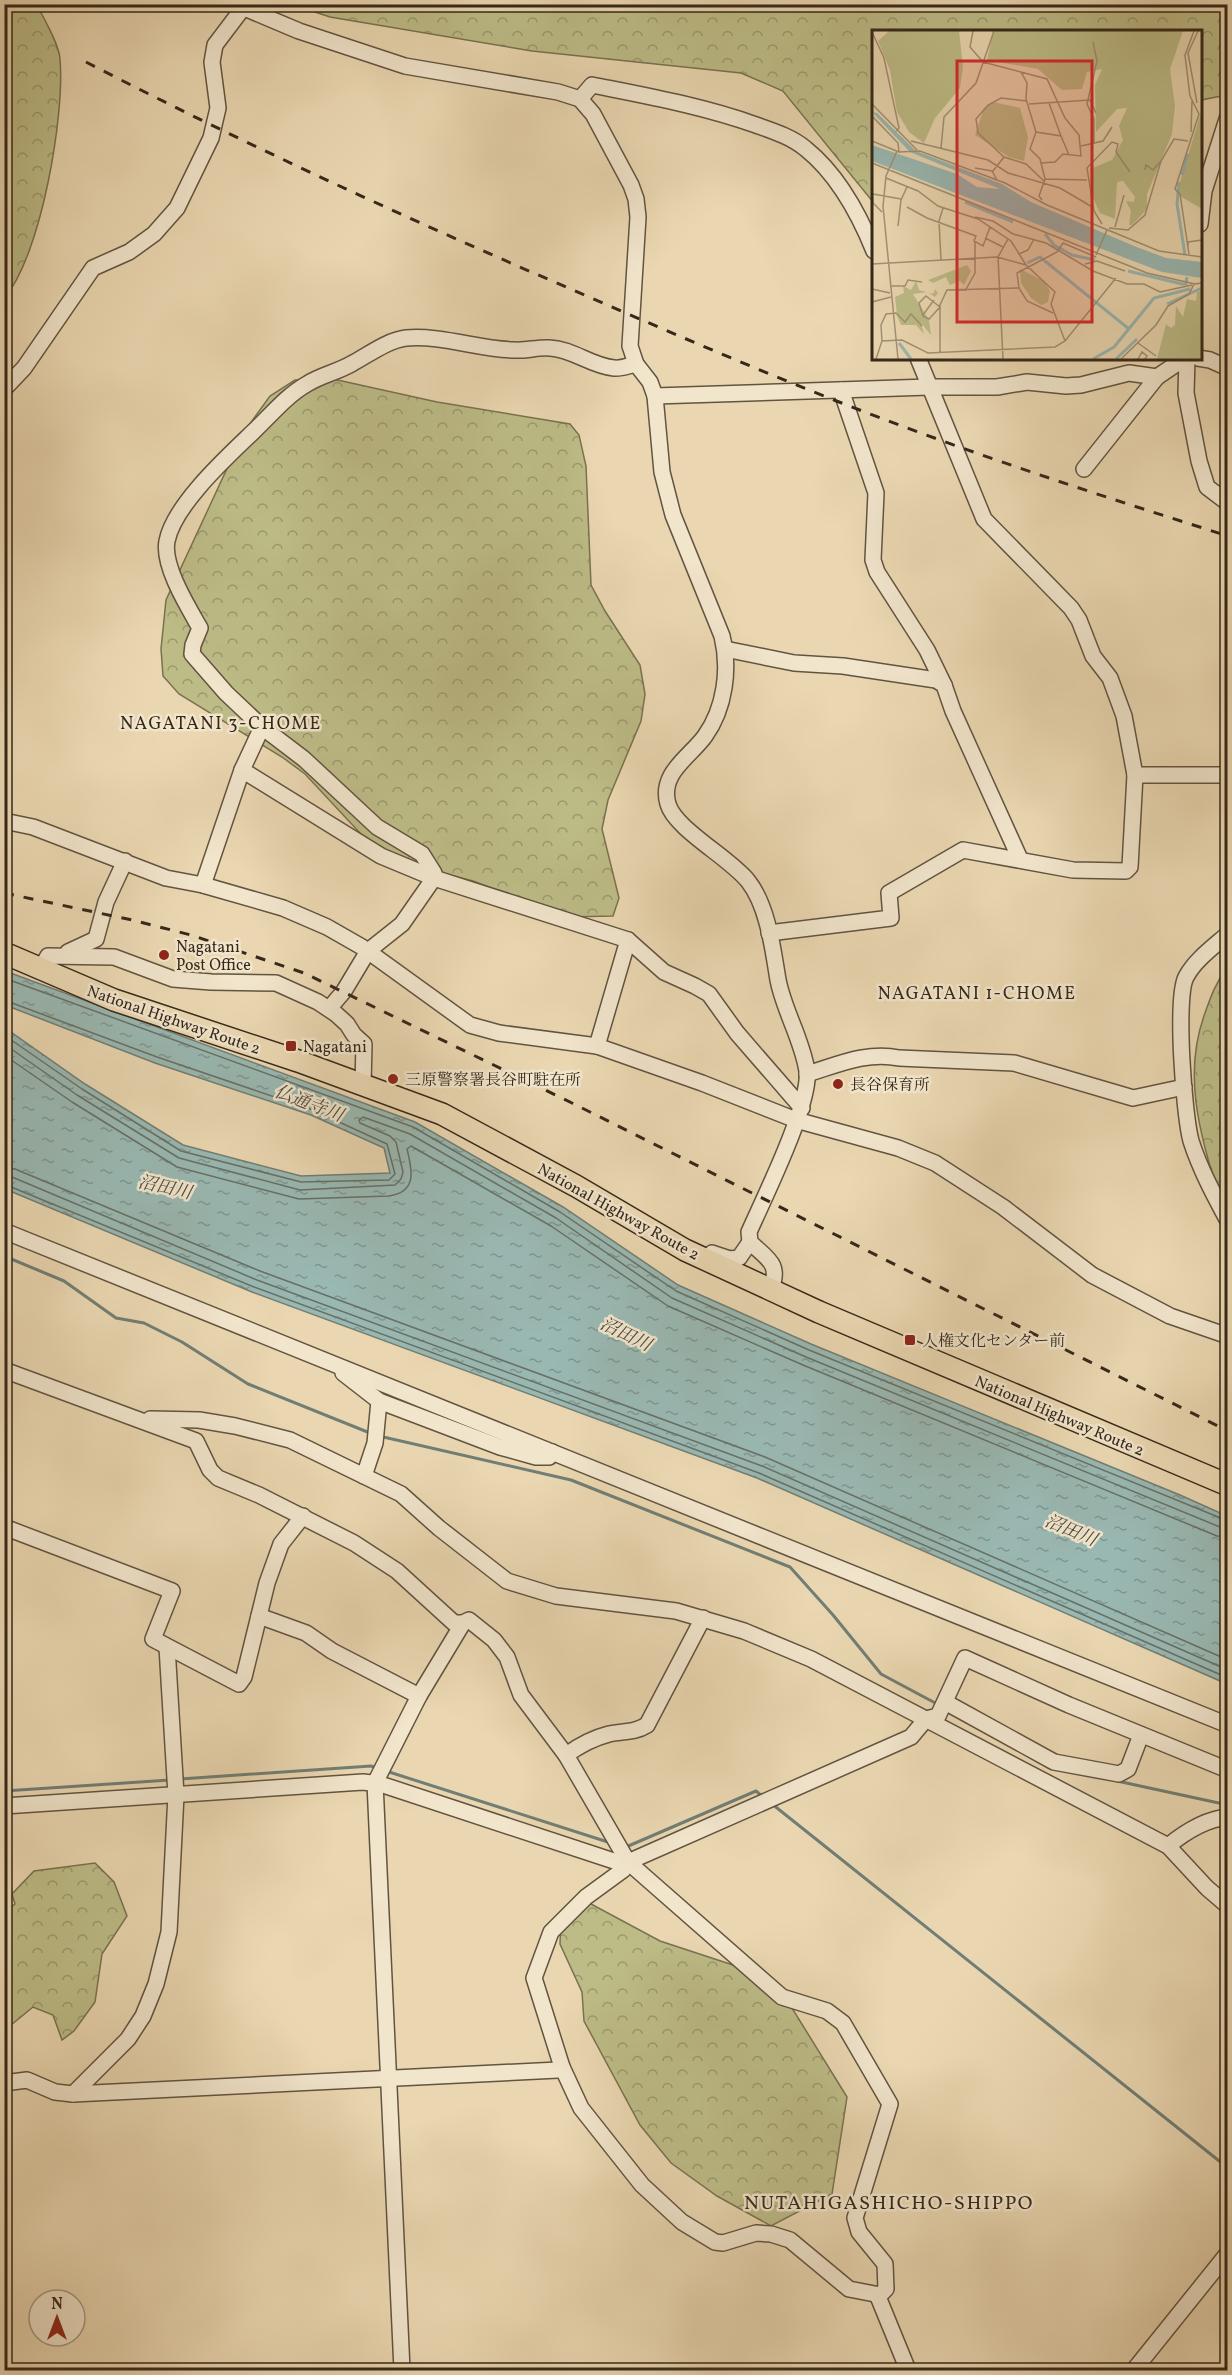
<svg xmlns="http://www.w3.org/2000/svg" width="1232" height="2375" font-family="Vollkorn,'Noto Serif JP',serif">
<style>
.forest{fill:url(#forest-crowns);stroke:#797250;stroke-width:1.5}
.water{fill:url(#water-ripples);stroke:#717e75;stroke-width:1.5}
.lines{fill:none;stroke-linecap:round;stroke-linejoin:round}
.shore{stroke:#677066;stroke-width:1.5}
.stream{stroke:#717e75;stroke-width:3}
.minor-casing{stroke:#625440;stroke-width:18}
.highway-casing{stroke:#35281a;stroke-width:24}
.minor{stroke:#f1e5cc;stroke-width:15}
.highway{stroke:#ead7b1;stroke-width:21}
.rail{stroke:#35281a;stroke-width:3;stroke-dasharray:10 10;stroke-linecap:butt}
.poi-dot{fill:#8f2418;stroke:#f1e5cc;stroke-width:2}
.labels{text-anchor:middle;stroke-width:5;stroke-linejoin:round;paint-order:stroke}
.poi-label{font-size:16px;fill:#35281a;stroke:#f1e5cc;text-anchor:start}
.street-label{font-size:16px;fill:#35281a;stroke:#f1e5cc}
.neighbourhood-label{font-size:18px;letter-spacing:1.5px;fill:#35281a;stroke:#f1e5cc}
.water-label{font-size:18px;font-style:italic;fill:#4e4c40;stroke:#f1e5cc}
.quarter-label{font-size:20px;letter-spacing:1.5px;fill:#35281a;stroke:#f1e5cc}
.inset-river{fill:none;stroke:#99b8b2;stroke-width:3}
.inset-road{fill:none;stroke:#a29175;stroke-width:1.5}
.view{fill:#d62828;fill-opacity:0.15;stroke:#d62828;stroke-width:3}
.inset-edge{fill:none;stroke:#35281a;stroke-width:3}
</style>
<defs>
<pattern id="forest-crowns" width="20" height="18" patternUnits="userSpaceOnUse" patternTransform="scale(1.5)"><rect width="20" height="18" fill="#bdbc87"/><path d="M2 6a3 3 0 1 1 6 0M12 15a3 3 0 1 1 6 0" fill="none" stroke="#9a996e"/></pattern>
<pattern id="water-ripples" width="26" height="14" patternUnits="userSpaceOnUse" patternTransform="scale(1.5)"><rect width="26" height="14" fill="#99b8b2"/><path d="M2 4q2-2 4 0t4 0M15 11q2-2 4 0t4 0" fill="none" stroke="#7e9690"/></pattern>
</defs>
<rect width="100%" height="100%" fill="#ead7b1"/>
<filter id="stains"><feTurbulence type="fractalNoise" baseFrequency=".00333" numOctaves="4"/><feColorMatrix values="0 0 0 0 .2 0 0 0 0 .09 0 0 0 0 .02 0 0 0 .5 -.17"/></filter>
<radialGradient id="worn" r=".72"><stop offset=".6" stop-color="#630" stop-opacity="0"/><stop offset="1" stop-color="#630" stop-opacity=".3"/></radialGradient>
<g class="forest">
<path d="M5 4 37 5C44 19 59 44 60 59 65 115 41 255 5 297Z"/>
<path d="M294 5H1227V95L1201 100 1200 32H874L873 202 783 91 741 73 532 51 330 17Z"/>
<path d="M333 379 437 402 570 424 579 435 586 466 591 585 605 611 640 665 645 694 641 721 608 800 602 829 619 898 613 916 566 917 473 881 405 864 373 847 305 774 282 757 179 694 163 676 161 649 166 600 244 432 270 396 295 380Z"/>
<path d="M1227 968V1225C1208 1154 1178 1086 1205 1013 1211 996 1216 982 1227 968Z"/>
<path d="M95 1863 114 1882 127 1916 102 1954 95 2002 74 2031 62 2040 53 2015 33 2007 5 2030V1912L15 1904 12 1894 34 1871Z"/>
<path d="M578 1897 660 1941 742 1968 792 2008 847 2097 832 2194 771 2226 717 2196 671 2163 640 2125 584 2021 582 1992 560 1944 561 1916Z"/>
</g>
<path class="water" d="M5 971 415 1122 563 1207 678 1285 811 1344 1180 1495 1227 1516V1684L757 1478 252 1292 5 1189V1028L85 1084 183 1145 301 1176 390 1173 384 1148 311 1115 155 1063 5 1005Z"/>
<g class="lines">
<g class="shore">
<path d="M4 978 413 1127 560 1212 676 1291 809 1350 1228 1521"/>
<path d="M4 1000 157 1057 313 1110 387 1144 395 1174 389 1180 301 1182 181 1151 82 1089 4 1035"/>
<path d="M4 1044 77 1095 179 1158 300 1190 395 1185 401 1179 403 1172 396 1142 390 1136 360 1123 359 1120 363 1117 410 1134 556 1218 672 1298 806 1357 1220 1527 1228 1528"/>
<path d="M4 1055 72 1102 177 1167 299 1199 389 1196C418 1192 412 1169 407 1149L411 1146 551 1226 668 1306 803 1365 1217 1536 1228 1537"/>
<path d="M4 1167 15 1169 260 1271 765 1457 1228 1660"/>
<path d="M4 1176 12 1177 257 1280 762 1466 1228 1670"/>
<path d="M4 1184 254 1287 759 1473 1228 1678"/>
</g>
<g class="stream">
<path d="M4 1256 64 1281 116 1318 144 1323 182 1342 248 1384 370 1433"/>
<path d="M379 1436 571 1480 790 1567 833 1615 881 1674 939 1705"/>
<path d="M386 1771 611 1843"/>
<path d="M180 1779 371 1766 377 1768"/>
<path d="M1117 1781 1228 1805"/>
<path d="M4 1791 170 1780"/>
<path d="M772 1804 1228 2168"/>
<path d="M626 1847 756 1791 764 1798"/>
</g>
<defs>
<g id="minor">
<path d="M235 4 299 31 405 66 558 92 580 99 593 114 631 185 636 199 638 217 630 346 636 364 650 382 655 396 662 472 673 515 722 636C730 669 725 708 705 736 690 757 659 773 668 804 675 829 730 858 748 881 768 906 773 950 778 980 784 1011 802 1039 807 1071 811 1103 764 1198 749 1232L750 1242C767 1259 781 1263 771 1289"/>
<path d="M580 99 592 85C647 96 703 106 756 125 773 131 792 137 806 149 837 174 859 214 874 251"/>
<path d="M1200 224 1204 191 1228 116"/>
<path d="M1187 358 1186 393 1199 461 1207 487 1228 503"/>
<path d="M1198 358 1210 360 1228 368"/>
<path d="M4 389 24 368 93 268 129 252 154 234 177 208 211 138 218 108 212 62 215 45 246 4"/>
<path d="M841 390 876 493 873 560 877 572 927 650 944 685"/>
<path d="M655 396 929 387H997L1027 382 1066 386 1081 385 1129 373 1157 377 1185 358"/>
<path d="M1084 469 1157 377"/>
<path d="M725 649 794 663 843 666 936 680 944 685 953 711 1020 859"/>
<path d="M242 770 381 856 434 878 628 940 664 972 695 986 709 994 737 1033 802 1108"/>
<path d="M1135 775H1228"/>
<path d="M4 821 33 827 166 878 203 885 283 908 327 927 362 947 470 1025 499 1033 597 1046 702 1083 796 1120 898 1148 935 1163 1003 1207 1092 1275 1170 1316 1228 1336"/>
<path d="M203 885 242 770 262 727"/>
<path d="M769 933 891 918 889 893 963 850 1073 870 1126 871 1130 867 1135 775 1124 716 1110 678 1093 656 1079 620 1071 608 984 519 918 358"/>
<path d="M1228 934C1213 947 1195 960 1186 977 1175 998 1184 1116 1191 1141 1200 1169 1214 1195 1228 1221"/>
<path d="M68 952 96 939 106 902 125 861"/>
<path d="M40 970 48 956 114 957 173 979 211 982 276 983 318 1002 336 1014 347 1024 354 1035 364 1044 363 1085"/>
<path d="M333 1004 344 991 368 951 402 924 434 878V873L422 854 377 827 304 759 262 727 226 693 192 654 193 645 200 628C188 607 162 565 167 541 174 505 227 457 253 432 271 415 286 396 307 384 321 375 338 372 353 363 368 355 388 340 406 338 442 335 478 349 514 350 526 351 538 347 550 348 573 349 591 366 614 368 621 369 630 365 636 364"/>
<path d="M597 1046 628 940"/>
<path d="M807 1074C837 1065 867 1051 899 1058L1014 1063 1133 1098 1184 1087"/>
<path d="M4 1231 1228 1725"/>
<path d="M712 1253 730 1259 739 1258 750 1242"/>
<path d="M4 1370 196 1441 210 1470 218 1478 259 1495 354 1543 397 1571 454 1623H463L469 1620 494 1640 507 1657 521 1695 566 1755 628 1862 782 1997 827 2011 843 2023 890 2104 855 2218 859 2232 885 2264 886 2289 880 2295"/>
<path d="M343 1373 379 1401 500 1447 536 1457H549L552 1452"/>
<path d="M150 1419 199 1420 235 1426 290 1440 401 1494 439 1528 507 1581 556 1596 676 1611 744 1631 811 1659 1168 1846 1207 1888 1228 1906"/>
<path d="M364 1476 375 1443 379 1401"/>
<path d="M4 1527 172 1591 153 1639 239 1684 244 1677 267 1583 281 1544 303 1516"/>
<path d="M259 1616 306 1633 332 1651 419 1696"/>
<path d="M945 1702 1054 1762 1119 1774 1128 1769 1141 1735"/>
<path d="M566 1755C580 1745 593 1738 609 1734 623 1731 634 1733 647 1725L703 1618"/>
<path d="M4 1806 363 1782 380 1784 620 1863 628 1862 911 1737 926 1719 938 1716 965 1658 1069 1705 1228 1770"/>
<path d="M1168 1846C1185 1832 1205 1819 1228 1817"/>
<path d="M628 1862 623 1870 586 1897 551 1932 534 1978 562 2067 581 2108 642 2185 682 2222 715 2242 723 2243 756 2233 771 2234 790 2240 849 2289 880 2295"/>
<path d="M4 2083 27 2080 55 2092 73 2094 558 2070 562 2067"/>
<path d="M73 2094 128 2039 143 2016 156 1984 169 1932 176 1795 167 1647"/>
<path d="M880 2295 879 2299 908 2370"/>
<path d="M402 2370 375 1783 419 1696 463 1623"/>
<path d="M1134 2370 1228 2253"/>
</g>
<path id="highway" d="M4 953 114 1000 298 1061 442 1114 576 1186 685 1250 819 1312 1228 1485"/>
</defs>
<use href="#minor" class="minor-casing"/>
<use href="#highway" class="highway-casing"/>
<use href="#minor" class="minor"/>
<use href="#highway" class="highway"/>
<g class="rail">
<path d="M86 62C233 138 384 208 536 274 635 317 733 360 834 400 963 451 1095 494 1228 536"/>
<path d="M4 893 132 920 191 935 304 973 572 1103 1228 1431"/>
</g>
</g>
<g class="poi-dot">
<circle cx="164" cy="955" r="6"/>
<rect x="285" y="1040" width="12" height="12" rx="3"/>
<circle cx="393" cy="1079" r="6"/>
<circle cx="838" cy="1084" r="6"/>
<rect x="904" y="1334" width="12" height="12" rx="3"/>
</g>
<g class="labels">
<g class="poi-label">
<text x="176" y="952">Nagatani<tspan x="176" dy="18">Post Office</tspan></text>
<text x="303" y="1052">Nagatani</text>
<text x="405" y="1085">三原警察署長谷町駐在所</text>
<text x="850" y="1090">長谷保育所</text>
<text x="922" y="1346">人権文化センター前</text>
</g>
<g class="street-label">
<text transform="translate(174 1019) rotate(19)" y="6">National Highway Route 2</text>
<text transform="translate(619 1211) rotate(29)" y="6">National Highway Route 2</text>
<text transform="translate(1060 1415) rotate(23)" y="6">National Highway Route 2</text>
</g>
<g class="neighbourhood-label">
<text x="221" y="729">NAGATANI 3-CHOME</text>
<text x="977" y="999">NAGATANI 1-CHOME</text>
</g>
<g class="water-label">
<text transform="translate(309 1103) rotate(21)" y="6">仏通寺川</text>
<text transform="translate(165 1187) rotate(13)" y="6">沼田川</text>
<text transform="translate(626 1334) rotate(26)" y="6">沼田川</text>
<text transform="translate(1071 1530) rotate(23)" y="6">沼田川</text>
</g>
<g class="quarter-label">
<text x="889" y="2209">NUTAHIGASHICHO-SHIPPO</text>
</g>
</g>
<g transform="translate(872 30)">
<rect width="330" height="330" fill="#ead7b1"/>
<path d="M17 1H87L91 37 88 58 63 88 52 113 37 102 25 82 18 40 6 11ZM121 1H311L298 39 303 76 300 104 275 164V179L260 195H257L259 181 254 171 262 172 263 167 251 151 245 152 243 189 228 183 220 166 218 139 240 130 251 110 247 96 255 78 245 79 224 102 223 55 230 39 215 42 210 59 190 60 166 39 115 30ZM121 72 148 78 156 107 152 131 137 127 103 105 112 78ZM330 79V179L308 166 306 159ZM95 235 99 241 92 255 88 251 78 255 74 247 61 253 56 250ZM148 239 172 251 178 261 176 272 169 275 159 268 149 253ZM44 251 47 260 61 264 63 259 66 263 63 267 55 262 41 264 57 290 59 305 49 293 52 304 44 295H29L25 286 23 267 32 263 31 256 39 260ZM330 261V329H285L294 294 299 298 303 295 304 276 311 287 315 269 324 271 325 262Z" fill="#bdbc87"/>
<path d="M0 82 5 83 44 121 130 154 159 172 262 216 294 228 330 232V248L290 242 0 131V115L85 144 105 157 128 159 38 122Z" fill="#99b8b2"/>
<path class="inset-river" d="M310 145 316 124M307 152 305 174 313 225M93 172 141 192M173 204 182 215 200 225 223 230M155 233 168 227 257 299M256 241 310 254H314L315 247M295 274 330 258M27 313 39 329M221 329 242 317 282 268 318 259M244 329 265 309"/>
<path class="inset-road" d="M101 1 98 17 111 32 175 49 193 88 207 105 209 126 191 124 183 132 169 133M0 2 12 28 27 98 24 101M221 12 225 31 215 74 222 89V114M149 42 155 53 154 69 164 102 158 119 168 129 173 149 167 166 170 170M177 73 189 106M325 73 316 23 326 1M0 74 45 120M157 74 218 70 224 83M0 86 26 113 27 122M164 102 189 106 197 125M319 102 320 71M0 111 27 122 48 121 133 153 175 175 287 221 330 227M39 111 116 130 136 143 188 158 222 178M209 116 231 111 240 97M69 118 72 87 104 53 122 1M25 121 14 146 11 176 26 329M132 127 154 134 173 152M0 133 275 243 323 254M103 138 120 141 125 150M273 140 274 135 281 140 289 131M121 141 132 127 106 103 104 89 116 75 129 68 155 71M14 148 46 161 66 176 106 189 139 211 154 235 183 262 179 274 193 311M173 149 215 150M0 160 1 173 10 182M1 164 29 169M35 177 55 188 104 206 102 211 111 216 118 197M103 187 121 191 141 204 174 213 221 241 255 254H272L288 262 320 255M230 194 222 181 215 138 240 112 246 114 244 122 258 142M26 196 29 170 35 157M243 197 252 165M237 198 256 200 273 185 289 131 302 109 316 111M113 208 131 217M316 216V212L330 210M147 224 156 220 162 209M317 224 308 164 303 159 327 84 318 66 313 25 322 1M224 225 235 200M69 230 67 191 71 178M0 234 125 227 154 235M213 234 225 231 253 241M18 256H33L36 250 50 252M0 259 18 263M93 261 103 243V212M54 266 68 277 57 289 51 286 47 273ZM0 272 19 267M181 283 155 271 147 258 145 243 185 222 191 213 224 227M51 285 62 270M10 311 9 295 14 284 24 283 33 292 39 284 50 296M266 313 284 326M68 323V275L75 260 147 258M4 329 10 311 30 310 56 323 183 317 193 311 244 248M131 329 126 227 136 209M249 329 284 295 296 276 317 264 322 254 330 253M266 329 270 322 275 326 273 329"/>
<path class="view" d="M85 31H220V292H85Z"/>
<rect width="330" height="330" class="inset-edge"/>
</g>
<rect width="1232" height="2375" fill="none" stroke="#ead7b1" stroke-width="24"/>
<rect x="6" y="6" width="1220" height="2363" fill="none" stroke="#35281a" stroke-width="3"/>
<rect x="12" y="12" width="1208" height="2351" fill="none" stroke="#35281a" stroke-width="1.5"/>
<g transform="translate(57 2318)"><circle r="28" fill="#f1e5cc" stroke="#a69985" stroke-width="1.5"/>
<path d="M0-4.5L10 22L0 15L-10 22Z" fill="#8f2418"/>
<text y="-9" font-size="16" font-weight="bold" text-anchor="middle" fill="#35281a">N</text>
</g>
<rect width="100%" height="100%" filter="url(#stains)"/>
<rect width="100%" height="100%" fill="url(#worn)"/>
</svg>
